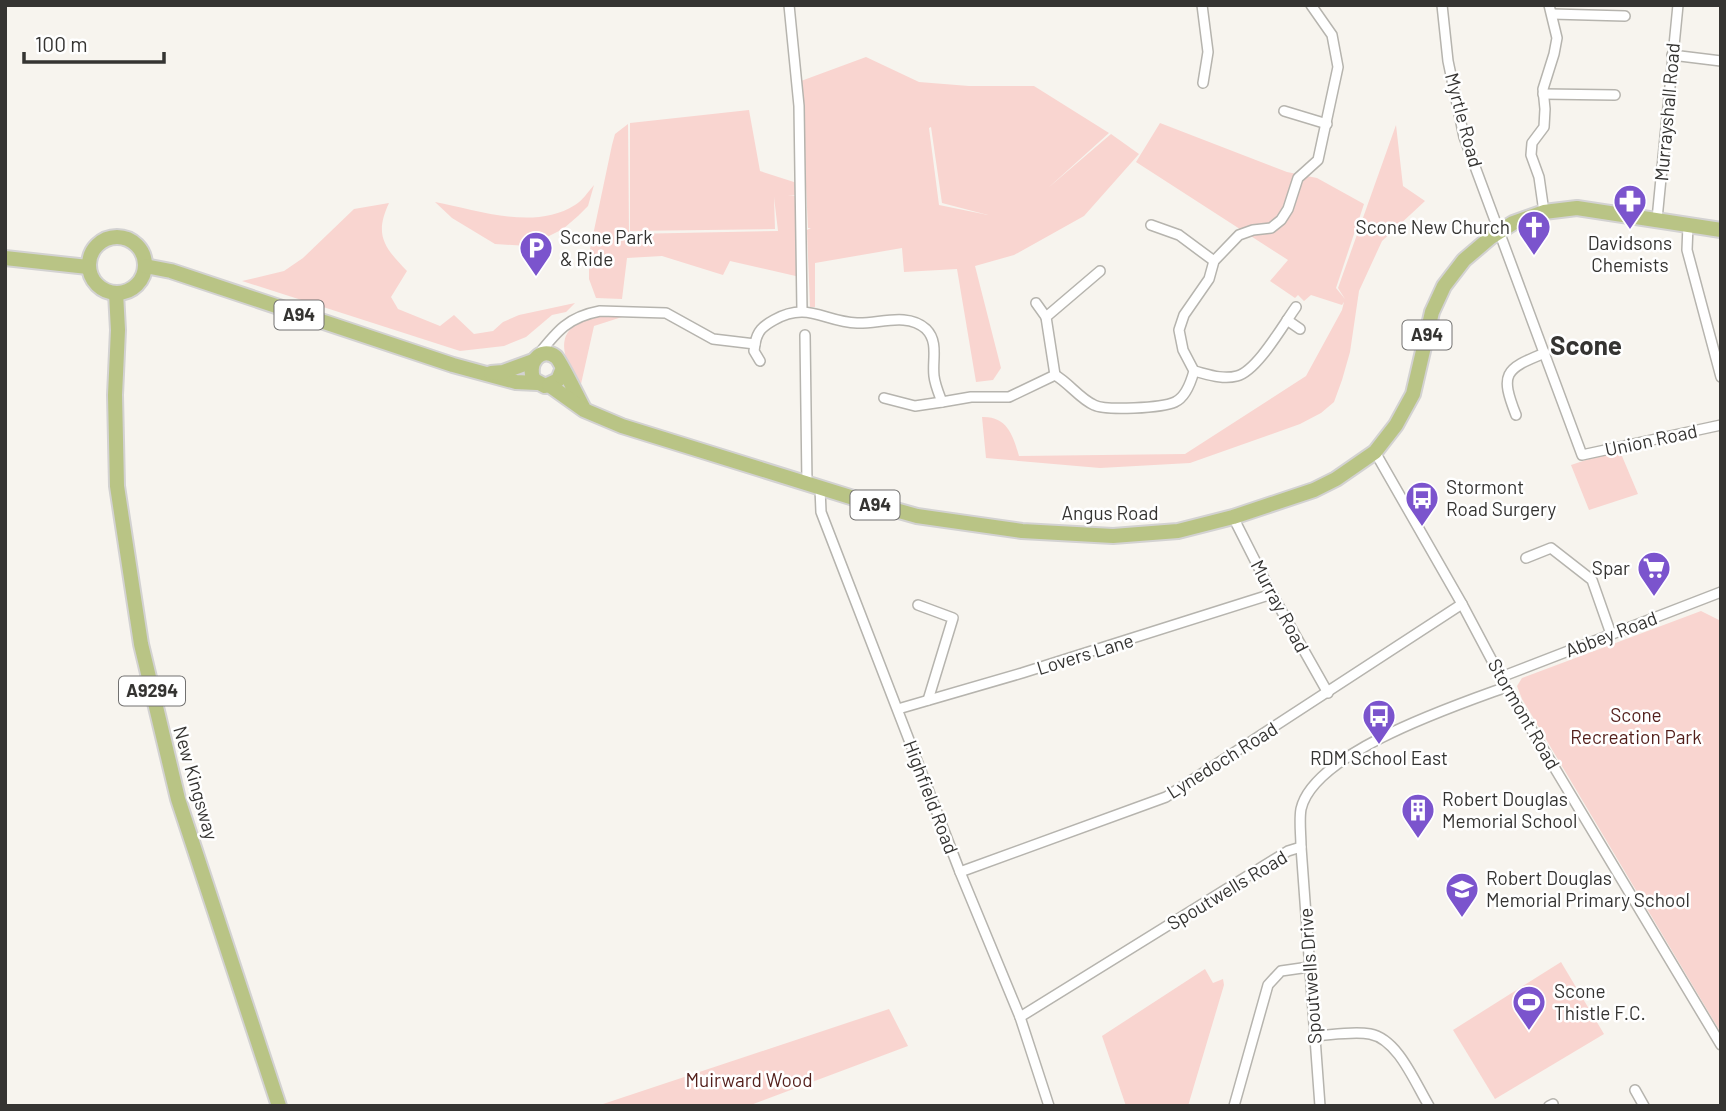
<svg xmlns="http://www.w3.org/2000/svg" width="1726" height="1111" font-family="Barlow,sans-serif">
<style>
.green{fill:#f9d5d0;fill-rule:evenodd}
.lines{fill:none;stroke-linecap:round;stroke-linejoin:round}
.street-casing{stroke:#b6b4ae;stroke-width:12}
.primary-casing{stroke:#d3d2d2;stroke-width:18}
.street{stroke:#fff;stroke-width:9}
.primary{stroke:#b9c485;stroke-width:14}
.labels{text-anchor:middle;stroke-width:5;stroke-linejoin:round;paint-order:stroke}
.shield{fill:#fff;stroke:#727170;stroke-width:2}
.shield-label{font-size:18px;font-weight:bold;fill:#353432}
.street-label{font-size:19px;fill:#353432;stroke:#fff}
.poi-label{font-size:19px;fill:#353432;stroke:#fff;text-anchor:start}
.park-label{font-size:19px;fill:#531f1b;stroke:#fff}
.district-label{font-size:26px;font-weight:bold;fill:#353432;stroke:#fff}
</style>
<rect width="100%" height="100%" fill="#f7f4ee"/>
<g class="green">
<path d="M866 57 919 82 969 86H1034L1109 133 1048 188 1111 134 1139 154 1084 216 1014 255 975 266 1001 368 993 380 976 382 957 269 904 272 902 248 815 263V307H810L807 230 811 228H808L801 81ZM931 127 942 203 988 215 939 205 929 128Z"/>
<path d="M749 110 760 171 797 183 798 195 788 196H798L800 277 730 261 723 275 662 256 627 258 622 299 596 298 589 279V254L612 145 615 134 628 124 629 234 778 231 774 197 775 229 630 231V123Z"/>
<path d="M1160 123 1287 172 1317 178 1364 204 1336 288 1345 299 1338 288 1396 125 1403 186 1425 201 1382 241 1359 291 1350 352 1342 380 1334 402 1321 413 1300 424 1190 463 1100 468 986 458 982 417C1007 416 1013 435 1019 456L1185 454 1306 376 1342 310 1344 302 1342 305 1311 295 1304 301 1298 295 1295 298 1270 281 1288 260 1136 162Z"/>
<path d="M594 185 588 206 578 216 563 229 529 246 495 244 452 218 435 202C478 210 534 231 575 205 582 201 588 192 594 185Z"/>
<path d="M389 203C374 235 384 247 407 271L391 297 398 309 440 326 454 315 474 334 493 331 503 322 519 315 575 303 566 312 552 315 526 337 504 346 460 351 242 281 284 271 303 258 354 209Z"/>
<path d="M600 315 622 317 594 326 581 384H576C560 347 554 327 600 315Z"/>
<path d="M1619 449 1638 494 1589 510 1571 465Z"/>
<path d="M1701 611 1721 621V1033L1522 699 1517 686 1522 678Z"/>
<path d="M1561 962 1604 1034 1495 1099 1453 1030Z"/>
<path d="M1205 969 1213 983 1223 979 1224 985 1188 1106H1126L1102 1036Z"/>
<path d="M889 1009 908 1046 748 1106H597Z"/>
</g>
<g class="lines">
<defs>
<g id="street">
<path d="M789 5 799 106 802 310"/>
<path d="M1202 5 1208 52 1203 83"/>
<path d="M1442 5 1448 61 1464 137 1582 455 1721 425"/>
<path d="M1552 14 1625 16"/>
<path d="M1672 55 1721 61"/>
<path d="M1543 94 1615 95"/>
<path d="M1284 111 1327 124"/>
<path d="M1544 212 1539 177 1531 155 1532 143 1544 127 1545 109 1543 89 1554 54 1557 38 1549 5"/>
<path d="M1657 219 1678 5"/>
<path d="M1151 225 1179 235 1214 261"/>
<path d="M1688 225 1687 250 1721 377"/>
<path d="M1036 303 1046 317"/>
<path d="M1287 320 1300 329"/>
<path d="M805 335 807 484"/>
<path d="M755 344 754 351 760 361"/>
<path d="M538 355C557 331 568 317 600 311L666 313 713 339 755 344C757 331 763 326 774 320 808 301 824 322 857 323 879 324 907 312 926 329 939 342 932 360 934 376 935 385 939 394 942 402L971 397H1009L1055 375C1069 383 1080 399 1094 405 1106 411 1162 408 1175 402 1186 397 1191 382 1194 371L1183 350 1179 330 1184 315 1209 279 1214 261 1239 235 1253 230 1271 228 1281 220 1288 209 1298 178 1318 160 1338 67 1332 35 1311 5"/>
<path d="M1194 371C1207 374 1222 380 1237 376 1257 371 1283 325 1296 307"/>
<path d="M1055 375 1046 317 1100 271"/>
<path d="M884 398 915 406 942 402"/>
<path d="M1516 415C1500 374 1504 369 1545 353"/>
<path d="M1375 452 1462 604 1506 687 1721 1045"/>
<path d="M820 488 821 512 960 872 1020 1017 1049 1106"/>
<path d="M1233 517 1272 594 1328 693"/>
<path d="M1526 558 1551 548 1592 580 1611 634"/>
<path d="M918 605 953 618 928 700"/>
<path d="M1501 677 1721 592"/>
<path d="M898 709 1022 673 1272 594"/>
<path d="M960 872 1166 797 1462 604"/>
<path d="M1020 1017 1288 851 1301 847"/>
<path d="M1314 1036C1332 1035 1353 1031 1370 1034 1398 1039 1415 1083 1429 1106"/>
<path d="M1635 1090 1644 1106"/>
<path d="M1234 1106 1268 985 1281 971 1309 967"/>
<path d="M1320 1106 1301 847C1301 835 1299 820 1301 809 1314 752 1457 705 1506 687"/>
<path d="M1549 1106 1553 1104"/>
</g>
<g id="primary">
<circle cx="117" cy="265" r="28"/>
<path d="M5 258 88 267"/>
<path d="M145 266 171 271 453 365 516 382 537 383"/>
<path d="M116 293 118 330 115 395 117 486 141 644 178 799 279 1106"/>
<path d="M562 370 558 380 545 386 534 380C526 365 540 345 556 357 560 360 579 400 583 407"/>
<path d="M491 373 503 372 533 361"/>
<path d="M549 385 584 410 622 426 860 500 917 516 1022 531 1113 536 1178 531 1233 517 1314 490 1336 479 1375 452 1396 425 1413 394 1432 312 1444 286 1464 260 1491 237 1513 223 1544 212 1577 208 1721 230"/>
</g>
</defs>
<use href="#street" class="street-casing"/>
<use href="#primary" class="primary-casing"/>
<use href="#street" class="street"/>
<use href="#primary" class="primary"/>
</g>
<defs>
<symbol id="pharmacy-pin" viewBox="-11 -11 22 30"><path d="M0 17L-7.5 6A9.5 9.5 0 1 1 7.5 6Z" fill="#7b54cd" stroke="#fff"/><path d="M-2-6h4v4h4v4h-4v4h-4v-4h-4v-4h4Z" fill="#fff"/></symbol>
<symbol id="church-pin" viewBox="-11 -11 22 30"><path d="M0 17L-7.5 6A9.5 9.5 0 1 1 7.5 6Z" fill="#7b54cd" stroke="#fff"/><path d="M-1.2-6h2.4v3.5h3.3v2.4h-3.3V6h-2.4V-.1h-3.3v-2.4h3.3Z" fill="#fff"/></symbol>
<symbol id="parking-pin" viewBox="-11 -11 22 30"><path d="M0 17L-7.5 6A9.5 9.5 0 1 1 7.5 6Z" fill="#7b54cd" stroke="#fff"/><path d="M-3.5-5.5H1a3.5 3.5 0 0 1 0 7H-1V5.5H-3.5ZM-1-3.4V-.6H.8a1.4 1.4 0 0 0 0-2.8Z" fill="#fff"/></symbol>
<symbol id="bus-pin" viewBox="-11 -11 22 30"><path d="M0 17L-7.5 6A9.5 9.5 0 1 1 7.5 6Z" fill="#7b54cd" stroke="#fff"/><path d="M-5-6H5V4H4V6H2V4H-2V6H-4V4H-5ZM-3.5-4V0h7V-4ZM-3.5 1.2v1.5H-2V1.2ZM2 1.2v1.5H3.5V1.2Z" fill="#fff"/></symbol>
<symbol id="supermarket-pin" viewBox="-11 -11 22 30"><path d="M0 17L-7.5 6A9.5 9.5 0 1 1 7.5 6Z" fill="#7b54cd" stroke="#fff"/><path d="M-6-5.5h2.5l.6 2H6L4.5 2H-2.5L-4.4-4H-6ZM-1.5 3.2a1.3 1.3 0 1 0 .1 0ZM3 3.2a1.3 1.3 0 1 0 .1 0Z" fill="#fff"/></symbol>
<symbol id="building-pin" viewBox="-11 -11 22 30"><path d="M0 17L-7.5 6A9.5 9.5 0 1 1 7.5 6Z" fill="#7b54cd" stroke="#fff"/><path d="M-4-6H4V6H1V3H-1V6H-4ZM-2.5-4.3h1.7v1.8h-1.7ZM.8-4.3h1.7v1.8H.8ZM-2.5-1h1.7V.8h-1.7ZM.8-1h1.7V.8H.8Z" fill="#fff"/></symbol>
<symbol id="school-pin" viewBox="-11 -11 22 30"><path d="M0 17L-7.5 6A9.5 9.5 0 1 1 7.5 6Z" fill="#7b54cd" stroke="#fff"/><path d="M0-5L7-2L0 1L-7-2ZM-4 1L0 2.5L4 1V4Q0 6-4 4Z" fill="#fff"/></symbol>
<symbol id="stadium-pin" viewBox="-11 -11 22 30"><path d="M0 17L-7.5 6A9.5 9.5 0 1 1 7.5 6Z" fill="#7b54cd" stroke="#fff"/><path d="M0-5a6.5 5 0 1 0 0 10a6.5 5 0 1 0 0-10ZM-3.5-1.8h7v3.6h-7Z" fill="#fff"/></symbol>
</defs>
<g fill-rule="evenodd">
<use href="#pharmacy-pin" x="1611" y="182" width="38" height="52"/>
<use href="#church-pin" x="1515" y="208" width="38" height="52"/>
<use href="#parking-pin" x="517" y="229" width="38" height="52"/>
<use href="#bus-pin" x="1403" y="479" width="38" height="52"/>
<use href="#supermarket-pin" x="1635" y="549" width="38" height="52"/>
<use href="#bus-pin" x="1360" y="697" width="38" height="52"/>
<use href="#building-pin" x="1399" y="791" width="38" height="52"/>
<use href="#school-pin" x="1443" y="870" width="38" height="52"/>
<use href="#stadium-pin" x="1510" y="983" width="38" height="52"/>
</g>
<g class="labels">
<g class="shield">
<rect x="274.5" y="300.5" width="49" height="29" rx="5"/>
<rect x="1402.5" y="320.5" width="49" height="29" rx="5"/>
<rect x="850.5" y="490.5" width="49" height="29" rx="5"/>
<rect x="119" y="676.5" width="66" height="29" rx="5"/>
</g>
<g class="shield-label">
<text x="299" y="321">A94</text>
<text x="1427" y="341">A94</text>
<text x="875" y="511">A94</text>
<text x="152" y="697">A9294</text>
</g>
<g class="street-label">
<text transform="translate(1667 112) rotate(-85)" y="7">Murrayshall Road</text>
<text transform="translate(1464 120) rotate(75)" y="7">Myrtle Road</text>
<text transform="translate(1651 440) rotate(-12)" y="7">Union Road</text>
<text x="1110" y="520">Angus Road</text>
<text transform="translate(1280 606) rotate(62)" y="7">Murray Road</text>
<text transform="translate(1611 634) rotate(-21)" y="7">Abbey Road</text>
<text transform="translate(1085 654) rotate(-17)" y="7">Lovers Lane</text>
<text transform="translate(1524 714) rotate(60)" y="7">Stormont Road</text>
<text transform="translate(1222 760) rotate(-32)" y="7">Lynedoch Road</text>
<text transform="translate(196 783) rotate(74)" y="7">New Kingsway</text>
<text transform="translate(931 797) rotate(69)" y="7">Highfield Road</text>
<text transform="translate(1227 890) rotate(-31)" y="7">Spoutwells Road</text>
<text transform="translate(1310 976) rotate(-94)" y="7">Spoutwells Drive</text>
</g>
<g class="poi-label">
<text x="1510" y="234" text-anchor="end">Scone New Church</text>
<text x="560" y="244">Scone Park<tspan x="560" dy="22">&amp; Ride</tspan></text>
<text x="1630" y="250" text-anchor="middle">Davidsons<tspan x="1630" dy="22">Chemists</tspan></text>
<text x="1446" y="494">Stormont<tspan x="1446" dy="22">Road Surgery</tspan></text>
<text x="1630" y="575" text-anchor="end">Spar</text>
<text x="1379" y="765" text-anchor="middle">RDM School East</text>
<text x="1442" y="806">Robert Douglas<tspan x="1442" dy="22">Memorial School</tspan></text>
<text x="1486" y="885">Robert Douglas<tspan x="1486" dy="22">Memorial Primary School</tspan></text>
<text x="1554" y="998">Scone<tspan x="1554" dy="22">Thistle F.C.</tspan></text>
</g>
<g class="park-label">
<text x="1636" y="722">Scone<tspan x="1636" dy="22">Recreation Park</tspan></text>
<text x="749" y="1087">Muirward Wood</text>
</g>
<g class="district-label">
<text x="1586" y="355">Scone</text>
</g>
</g>
<rect width="1726" height="1111" fill="none" stroke="#353432" stroke-width="14"/>
<path d="M24 52v10h140v-10" fill="none" stroke="#353432" stroke-width="3.5"/>
<text x="35" y="52" font-size="21" fill="#353432" stroke="#ffffff" stroke-width="5" paint-order="stroke">100 m</text>
</svg>
